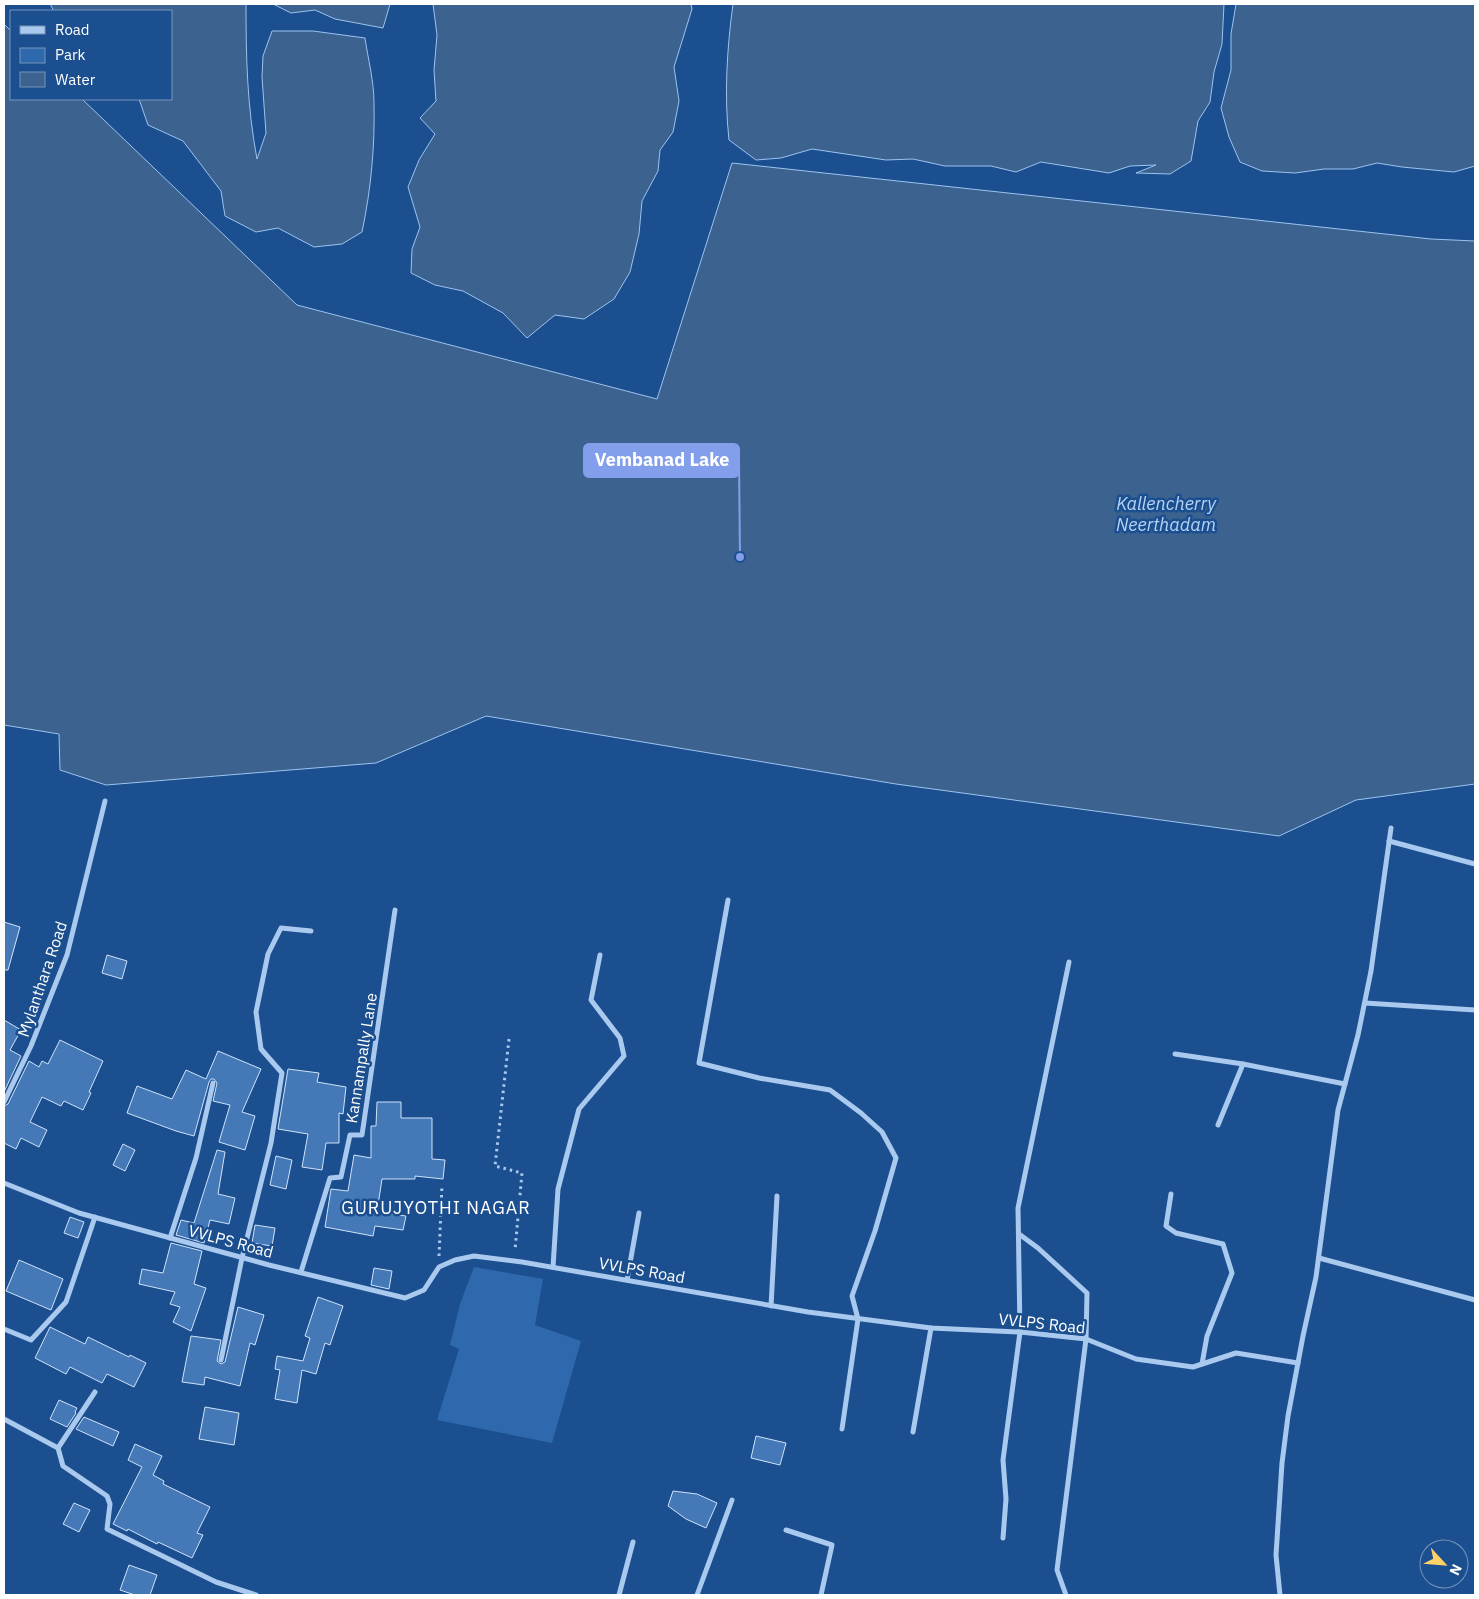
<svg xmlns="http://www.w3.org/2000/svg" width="1479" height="1599" font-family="'IBM Plex Sans',sans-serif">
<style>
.green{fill:#2e69ad}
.water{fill:#3c6290;stroke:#9cc4f0}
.building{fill:#4478b7;stroke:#cfe3fa}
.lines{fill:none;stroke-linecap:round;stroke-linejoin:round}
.path{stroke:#a9c9ee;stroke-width:3;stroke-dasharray:2.5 4;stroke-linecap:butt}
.street{stroke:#a9c9ee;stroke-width:5}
.labels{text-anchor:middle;stroke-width:5;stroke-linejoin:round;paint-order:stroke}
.street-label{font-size:16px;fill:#fff;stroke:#1b4f8f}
.water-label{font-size:18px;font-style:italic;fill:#b5d3f5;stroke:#1b4f8f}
.neighbourhood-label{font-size:18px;letter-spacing:1px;fill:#fff;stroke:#1b4f8f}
.leader{fill:none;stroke:#839eea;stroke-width:2}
.callout-dot{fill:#839eea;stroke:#1b4f8f;stroke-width:2}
.callout{fill:#839eea;stroke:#839eea;stroke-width:2}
.callout-label{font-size:18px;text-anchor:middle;font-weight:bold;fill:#fff}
</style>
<rect width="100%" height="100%" fill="#1b4f8f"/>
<path class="green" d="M474 1267 543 1279 535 1325 581 1341 552 1443 437 1420 459 1349 450 1345 460 1304Z"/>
<g class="water">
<path d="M50 4H246C246 57 247 106 257 159L266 133 262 77 263 56 272 31H313L365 38C368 59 374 81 374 103 375 147 371 189 362 232L342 244 314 247 278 228 256 232 225 216 221 191 183 141 148 125 139 99H171V11H54Z"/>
<path d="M273 4H390L383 28 335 19 315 10 291 13Z"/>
<path d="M433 4H691L692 9 674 67 679 101 673 132 660 150 658 171 642 201 639 234 630 272 614 299 584 319 555 315 527 338 503 313 463 291 435 285 411 273 412 249 420 227 408 187 419 160 435 134 420 118 436 101 434 70 437 35Z"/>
<path d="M733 4H1224L1222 44 1214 72 1210 102 1198 121 1191 161 1170 174 1136 173 1156 165 1130 166 1109 173 1041 162 1016 172 991 166H945L913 159 886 160 812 149 781 158 756 160 729 140C724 95 727 48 733 4Z"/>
<path d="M1236 4H1475V166L1454 172 1402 167 1377 163 1353 169H1324L1295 173 1262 171 1240 162 1229 137 1221 108 1231 70V34Z"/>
<path d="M4 24 11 31V99H82L297 305 657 399 732 163 1431 239 1475 241V784L1356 800 1279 836 896 784 486 716 376 763 106 785 60 770 59 734 4 725Z"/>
</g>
<g class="building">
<path d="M4 922 20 927 8 970H4Z"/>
<path d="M107 955 127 961 122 979 102 973Z"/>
<path d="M4 1020 21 1030 10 1050 21 1056 4 1092Z"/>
<path d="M60 1040 103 1061 89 1092 91 1093 83 1110 64 1101 61 1106 42 1097 30 1122 47 1130 39 1147 21 1138 16 1149 4 1143V1106L8 1104 29 1061 39 1067 42 1061 48 1064Z"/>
<path d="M218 1051 261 1069 242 1112 255 1116 245 1150 219 1142 230 1105 213 1101 217 1083 214 1079H211L209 1082 194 1136 176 1131 127 1113 137 1086 172 1099 186 1070 206 1079Z"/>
<path d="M288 1069 319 1073 317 1082 346 1087 343 1114 339 1113V1143H326L322 1170 302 1167 308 1134 278 1129Z"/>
<path d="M377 1102H401V1118H432V1159L445 1160 443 1179 415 1176V1179H382L377 1212 406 1216 403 1230 375 1226 373 1236 325 1227 331 1189 348 1191 354 1155 371 1158V1126H376Z"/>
<path d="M123 1144 135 1150 125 1171 113 1165Z"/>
<path d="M217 1150 225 1152 218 1194 235 1198 229 1224 210 1220 204 1243 176 1235 181 1220 194 1223Z"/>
<path d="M276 1156 292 1160 286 1189 270 1185Z"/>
<path d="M70 1217 84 1222 78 1238 64 1233Z"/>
<path d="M255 1225 275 1228 272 1246 252 1243Z"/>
<path d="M171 1243 202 1251 194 1284 206 1288 191 1331 173 1322 180 1307 170 1304 175 1292 139 1284 142 1269 163 1273Z"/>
<path d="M19 1260 63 1279 51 1310 6 1291Z"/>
<path d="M374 1268 392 1271 389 1289 371 1285Z"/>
<path d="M318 1297 343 1306 330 1345 325 1343 316 1374 302 1370 297 1403 275 1399 280 1370 275 1369 277 1356 303 1361 310 1338 305 1336Z"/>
<path d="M238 1307 264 1315 255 1345 250 1343 240 1386 205 1377 204 1385 182 1382 191 1336 221 1340 217 1361 221 1364 225 1362Z"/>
<path d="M50 1327 85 1344 88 1337 129 1357 130 1355 146 1363 134 1387 107 1374 102 1383 70 1367 66 1374 35 1358Z"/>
<path d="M59 1400 77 1408 75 1412 76 1413 67 1427 50 1419Z"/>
<path d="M205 1407 239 1413 234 1445 199 1439Z"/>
<path d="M84 1417 119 1432 113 1446 76 1429Z"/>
<path d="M756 1436 786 1443 780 1465 751 1458Z"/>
<path d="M135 1444 162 1456 153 1475 164 1481 163 1484 210 1507 197 1533 203 1535 192 1558 158 1542 157 1544 128 1529 127 1531 113 1524 142 1467 128 1460Z"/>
<path d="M673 1491 697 1494 717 1503 706 1528 686 1519 668 1506Z"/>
<path d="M74 1503 90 1510 79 1532 63 1524Z"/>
<path d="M129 1565 157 1575 150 1595H135L120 1590Z"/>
</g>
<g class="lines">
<g class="path">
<path d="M509 1039 495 1166 522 1173 515 1250"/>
<path d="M439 1256 442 1185"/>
</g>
<g class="street">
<path d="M1389 841 1475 864"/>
<path d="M728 900 699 1063 759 1078 830 1090 861 1113 882 1132 896 1158 875 1231 852 1296 858 1319 842 1429"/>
<path d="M1365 1003 1475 1010"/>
<path d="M1175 1054 1243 1064 1345 1084"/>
<path d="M4 1102 31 1046 67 955 105 801"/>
<path d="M1218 1125 1243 1064"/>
<path d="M4 1183 79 1213 269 1265 405 1298 424 1290 439 1267 455 1260 474 1256 522 1262 808 1312 931 1328 1020 1332 1086 1339 1136 1359 1193 1367 1236 1353 1298 1363"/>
<path d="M1171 1194 1166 1226 1176 1233 1223 1244 1232 1273 1207 1336 1202 1364"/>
<path d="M1019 1234 1038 1248 1087 1293 1086 1339 1057 1570 1066 1595"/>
<path d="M170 1238 196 1158 213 1083"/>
<path d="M1319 1258 1475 1300"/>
<path d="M553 1267 558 1189 579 1109 624 1056 620 1038 591 1000 600 955"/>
<path d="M301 1272 330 1178 341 1177 350 1135H362L395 910"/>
<path d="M627 1280 639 1213"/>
<path d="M771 1306 777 1196"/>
<path d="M4 1329 31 1340 66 1302 95 1217"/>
<path d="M221 1360 242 1258 271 1143 282 1073 261 1049 256 1012 268 954 281 928 311 931"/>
<path d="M4 1419 58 1448 63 1466 107 1496 110 1504 107 1529 216 1582 256 1595"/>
<path d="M913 1432 931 1328"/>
<path d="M58 1448 95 1392"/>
<path d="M786 1530 832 1545 821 1595"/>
<path d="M1003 1538 1006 1499 1003 1460 1020 1332 1018 1208 1069 962"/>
<path d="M619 1595 633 1542"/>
<path d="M697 1595 732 1500"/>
<path d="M1280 1595 1276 1555 1282 1463 1288 1416 1303 1336 1316 1277 1338 1110 1358 1035 1371 971 1391 828"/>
</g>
</g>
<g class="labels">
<g class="street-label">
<text transform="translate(42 979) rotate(-71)" y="6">Mylanthara Road</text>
<text transform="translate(361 1058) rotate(-81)" y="6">Kannampally Lane</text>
<text transform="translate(231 1241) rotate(15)" y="6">VVLPS Road</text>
<text transform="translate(642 1270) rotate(10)" y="6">VVLPS Road</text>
<text transform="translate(1042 1323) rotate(6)" y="6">VVLPS Road</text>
</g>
<g class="water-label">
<text x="1166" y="510">Kallencherry<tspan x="1166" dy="21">Neerthadam</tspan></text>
</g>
<g class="neighbourhood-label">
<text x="436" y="1214">GURUJYOTHI NAGAR</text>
</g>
</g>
<path class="leader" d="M740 557L739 460"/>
<circle class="callout-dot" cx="740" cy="557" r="5"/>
<rect class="callout" x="584" y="444" width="155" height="33" rx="5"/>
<g class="callout-label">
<text x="662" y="466">Vembanad Lake</text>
</g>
<rect width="1479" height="1599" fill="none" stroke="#ffffff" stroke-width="10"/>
<rect x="10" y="10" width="162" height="90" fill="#1b4f8f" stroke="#7695bc"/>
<rect x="20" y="26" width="25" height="8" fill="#a9c9ee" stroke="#7695bc"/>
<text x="55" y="35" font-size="15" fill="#ffffff">Road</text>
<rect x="20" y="48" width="25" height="15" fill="#2e69ad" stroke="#7695bc"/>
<text x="55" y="60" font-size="15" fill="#ffffff">Park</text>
<rect x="20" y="72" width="25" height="15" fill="#3c6290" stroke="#7695bc"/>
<text x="55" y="85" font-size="15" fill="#ffffff">Water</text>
<g transform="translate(1444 1564) rotate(116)"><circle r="24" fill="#1b4f8f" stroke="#7695bc"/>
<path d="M0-4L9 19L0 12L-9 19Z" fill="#ffd166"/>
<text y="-8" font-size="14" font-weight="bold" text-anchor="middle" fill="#ffffff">N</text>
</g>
</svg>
